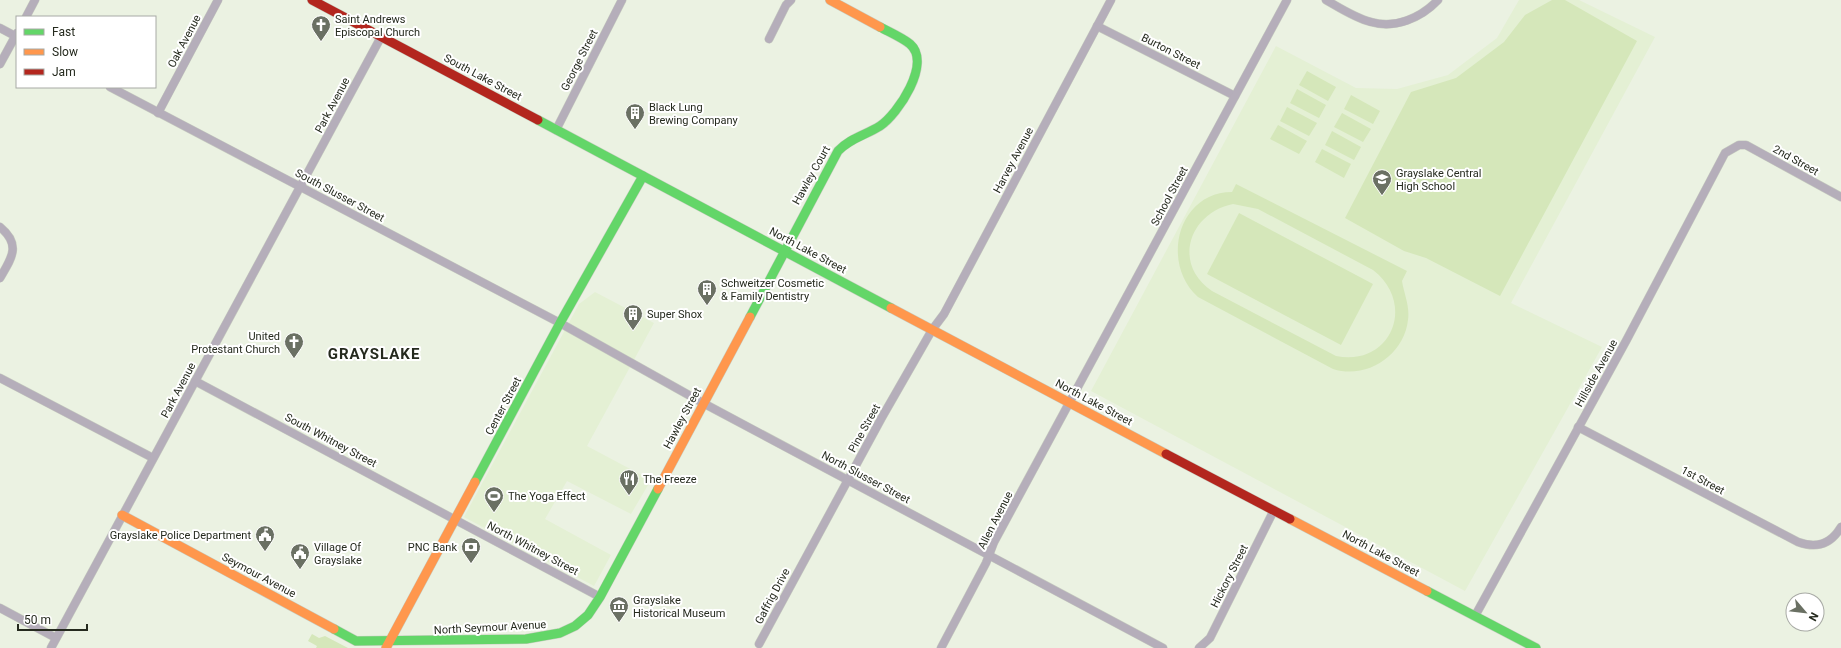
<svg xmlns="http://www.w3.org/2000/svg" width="1841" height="648" font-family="Roboto,sans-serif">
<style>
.built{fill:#e4f0d4}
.green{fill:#d5e7ba;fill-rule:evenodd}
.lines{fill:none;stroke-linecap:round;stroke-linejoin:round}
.street-casing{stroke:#c7ccc0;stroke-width:9}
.fast-casing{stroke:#c7ccc0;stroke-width:10}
.slow-casing{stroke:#c7ccc0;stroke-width:10}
.jam-casing{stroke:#c7ccc0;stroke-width:10}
.street{stroke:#b5aeba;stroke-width:8}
.fast{stroke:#63d668;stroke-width:9}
.slow{stroke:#ff974d;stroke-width:9}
.jam{stroke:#b3261e;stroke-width:9}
.labels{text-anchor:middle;stroke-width:4;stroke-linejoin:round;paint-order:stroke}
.poi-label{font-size:11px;fill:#252a1e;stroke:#fff;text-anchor:start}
.street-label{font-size:11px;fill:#252a1e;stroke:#fff}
.district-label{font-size:15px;font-weight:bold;letter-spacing:1px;fill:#252a1e;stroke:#fff}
</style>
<rect width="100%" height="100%" fill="#ebf2e2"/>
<g class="built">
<path d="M1519 0H1579L1655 37 1511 303 1602 347 1465 591 1091 391 1276 46 1356 88 1397 89 1448 75 1497 38Z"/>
<path d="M595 292 654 323 587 446 651 480 631 514 567 481 545 519 611 555 594 586 464 517 579 304Z"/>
</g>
<g class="green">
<path d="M1552 0H1565L1637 41 1500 296 1426 258 1404 251 1345 218 1411 92 1456 78 1504 42 1525 15Z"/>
<path d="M1307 71 1336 87 1328 101 1299 85Z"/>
<path d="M1297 89 1326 105 1319 118 1290 103Z"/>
<path d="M1351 95 1380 111 1373 124 1344 109Z"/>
<path d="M1287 107 1317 123 1309 136 1280 121Z"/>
<path d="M1342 113 1371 129 1363 142 1334 127Z"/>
<path d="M1278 125 1307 141 1299 154 1270 139Z"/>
<path d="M1332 131 1361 147 1354 160 1325 145Z"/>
<path d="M1322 149 1351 164 1344 178 1315 162Z"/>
<path d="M1236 184 1407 271 1402 281C1404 294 1410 306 1408 320 1404 355 1367 380 1333 369L1198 297C1160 263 1178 192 1232 192ZM1233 204 1258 209 1373 270C1417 304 1391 367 1336 356L1212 291C1172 264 1189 213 1233 204Z"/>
<path d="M1239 213 1373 284 1341 345 1207 274Z"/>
<path d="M312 634 319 638 325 636 348 648H316L317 646 308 641Z"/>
</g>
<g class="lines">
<defs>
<g id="street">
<path d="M1326 0C1340 8 1355 18 1371 22 1395 29 1421 18 1438 0"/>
<path d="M26 17 35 0"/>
<path d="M1097 26 1235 96"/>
<path d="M0 28 17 37"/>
<path d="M769 39 786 5 791 0"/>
<path d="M0 64 17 33"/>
<path d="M110 87 560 323 703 403 1163 648"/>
<path d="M158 113 218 0"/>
<path d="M556 130 622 0"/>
<path d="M0 227C22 245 11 259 0 278"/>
<path d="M0 378 153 458"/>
<path d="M195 381 600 597"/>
<path d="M1578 427 1798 542C1817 549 1831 544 1841 527"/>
<path d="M0 608 56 638"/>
<path d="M1475 616 1626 341 1725 153 1739 145H1746L1841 197"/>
<path d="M759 644 881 419 932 330 944 314 1111 0"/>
<path d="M51 648 381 37"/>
<path d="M941 648 986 563 994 542 1287 0"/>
<path d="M1199 648 1210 638 1274 510"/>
</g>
<g id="fast">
<path d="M538 120 891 308"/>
<path d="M750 317 838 151C850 138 866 135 880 126 898 114 932 63 910 44 901 37 889 32 880 27"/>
<path d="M475 482 560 323 643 176"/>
<path d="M1427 591 1536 648"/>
<path d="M334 629 356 641 526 639 560 633 575 626 588 615 600 597 658 489"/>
</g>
<g id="slow">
<path d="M830 0 880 27"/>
<path d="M891 308 1166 454"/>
<path d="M658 489 750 317"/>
<path d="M122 515 334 629"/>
<path d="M1290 519 1427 591"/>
<path d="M386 648 475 482"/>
</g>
<g id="jam">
<path d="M312 0 538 120"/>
<path d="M1166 454 1290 519"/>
</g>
</defs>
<use href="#street" class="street-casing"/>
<use href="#fast" class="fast-casing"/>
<use href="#slow" class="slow-casing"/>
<use href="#jam" class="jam-casing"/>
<use href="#street" class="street"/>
<use href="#fast" class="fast"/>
<use href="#slow" class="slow"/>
<use href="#jam" class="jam"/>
</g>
<defs>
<symbol id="church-pin" viewBox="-11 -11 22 30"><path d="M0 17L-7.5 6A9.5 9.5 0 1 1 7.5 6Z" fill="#6a7063" stroke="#fff"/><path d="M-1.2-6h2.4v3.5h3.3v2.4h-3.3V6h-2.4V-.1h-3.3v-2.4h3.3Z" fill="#fff"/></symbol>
<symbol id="building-pin" viewBox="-11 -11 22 30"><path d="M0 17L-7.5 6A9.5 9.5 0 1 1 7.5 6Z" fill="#6a7063" stroke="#fff"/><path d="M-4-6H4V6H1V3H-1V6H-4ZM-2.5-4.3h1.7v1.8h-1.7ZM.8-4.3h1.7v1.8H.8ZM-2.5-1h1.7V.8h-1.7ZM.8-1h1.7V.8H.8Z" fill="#fff"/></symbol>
<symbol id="school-pin" viewBox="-11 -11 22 30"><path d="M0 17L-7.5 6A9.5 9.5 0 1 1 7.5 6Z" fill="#6a7063" stroke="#fff"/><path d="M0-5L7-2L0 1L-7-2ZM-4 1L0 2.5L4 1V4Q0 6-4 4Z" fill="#fff"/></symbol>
<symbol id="restaurant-pin" viewBox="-11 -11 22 30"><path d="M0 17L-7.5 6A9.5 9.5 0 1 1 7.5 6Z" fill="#6a7063" stroke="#fff"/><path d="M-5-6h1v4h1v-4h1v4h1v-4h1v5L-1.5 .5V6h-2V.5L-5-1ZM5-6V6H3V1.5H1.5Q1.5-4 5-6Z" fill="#fff"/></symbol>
<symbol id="stadium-pin" viewBox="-11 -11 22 30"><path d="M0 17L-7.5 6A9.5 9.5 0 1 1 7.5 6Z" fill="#6a7063" stroke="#fff"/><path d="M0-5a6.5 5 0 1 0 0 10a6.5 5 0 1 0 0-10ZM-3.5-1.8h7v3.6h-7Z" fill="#fff"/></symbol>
<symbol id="civic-pin" viewBox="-11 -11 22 30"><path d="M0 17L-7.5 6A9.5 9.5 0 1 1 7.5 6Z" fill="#6a7063" stroke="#fff"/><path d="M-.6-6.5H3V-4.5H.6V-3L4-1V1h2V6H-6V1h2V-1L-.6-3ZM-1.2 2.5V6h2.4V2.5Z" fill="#fff"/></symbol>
<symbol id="bank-pin" viewBox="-11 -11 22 30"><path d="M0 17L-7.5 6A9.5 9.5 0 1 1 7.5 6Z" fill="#6a7063" stroke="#fff"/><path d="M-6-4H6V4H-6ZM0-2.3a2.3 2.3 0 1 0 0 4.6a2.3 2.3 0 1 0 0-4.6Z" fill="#fff"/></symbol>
<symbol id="museum-pin" viewBox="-11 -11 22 30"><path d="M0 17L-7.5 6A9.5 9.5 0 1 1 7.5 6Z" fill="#6a7063" stroke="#fff"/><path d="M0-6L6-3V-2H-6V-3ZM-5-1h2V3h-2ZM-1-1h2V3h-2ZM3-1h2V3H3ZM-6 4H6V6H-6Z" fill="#fff"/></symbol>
</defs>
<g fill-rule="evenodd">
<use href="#church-pin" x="310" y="14" width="22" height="30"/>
<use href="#building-pin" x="624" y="102" width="22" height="30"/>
<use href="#school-pin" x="1371" y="168" width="22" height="30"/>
<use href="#building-pin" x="696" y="278" width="22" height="30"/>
<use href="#building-pin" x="622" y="303" width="22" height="30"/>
<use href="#church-pin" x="283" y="331" width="22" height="30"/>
<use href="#restaurant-pin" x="618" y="468" width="22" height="30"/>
<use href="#stadium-pin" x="483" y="485" width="22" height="30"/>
<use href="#civic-pin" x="254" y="524" width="22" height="30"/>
<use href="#bank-pin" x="460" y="536" width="22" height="30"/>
<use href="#civic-pin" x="289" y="542" width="22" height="30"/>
<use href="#museum-pin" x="608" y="595" width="22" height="30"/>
</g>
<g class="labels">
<g class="poi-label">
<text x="335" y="23">Saint Andrews<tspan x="335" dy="13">Episcopal Church</tspan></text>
<text x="649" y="111">Black Lung<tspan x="649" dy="13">Brewing Company</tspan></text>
<text x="1396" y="177">Grayslake Central<tspan x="1396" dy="13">High School</tspan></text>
<text x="721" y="287">Schweitzer Cosmetic<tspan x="721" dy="13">&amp; Family Dentistry</tspan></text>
<text x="647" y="318">Super Shox</text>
<text x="280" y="340" text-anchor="end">United<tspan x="280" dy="13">Protestant Church</tspan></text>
<text x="643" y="483">The Freeze</text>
<text x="508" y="500">The Yoga Effect</text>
<text x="251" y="539" text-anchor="end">Grayslake Police Department</text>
<text x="314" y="551">Village Of<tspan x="314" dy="13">Grayslake</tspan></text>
<text x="457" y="551" text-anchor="end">PNC Bank</text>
<text x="633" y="604">Grayslake<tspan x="633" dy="13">Historical Museum</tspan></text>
</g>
<g class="street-label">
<text transform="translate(184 41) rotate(-62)" y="4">Oak Avenue</text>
<text transform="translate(1171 51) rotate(27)" y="4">Burton Street</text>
<text transform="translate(579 60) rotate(-63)" y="4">George Street</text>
<text transform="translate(483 77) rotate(28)" y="4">South Lake Street</text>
<text transform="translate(332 105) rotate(-62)" y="4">Park Avenue</text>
<text transform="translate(1013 160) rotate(-62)" y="4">Harvey Avenue</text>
<text transform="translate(1796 160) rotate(29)" y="4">2nd Street</text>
<text transform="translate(811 175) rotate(-61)" y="4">Hawley Court</text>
<text transform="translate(340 195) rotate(28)" y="4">South Slusser Street</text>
<text transform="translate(1169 196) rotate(-62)" y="4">School Street</text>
<text transform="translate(808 250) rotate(28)" y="4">North Lake Street</text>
<text transform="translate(1596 373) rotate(-61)" y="4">Hillside Avenue</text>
<text transform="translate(178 390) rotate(-62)" y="4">Park Avenue</text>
<text transform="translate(1094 402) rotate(28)" y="4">North Lake Street</text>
<text transform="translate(503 406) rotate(-62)" y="4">Center Street</text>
<text transform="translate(682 418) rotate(-62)" y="4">Hawley Street</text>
<text transform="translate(864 428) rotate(-61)" y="4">Pine Street</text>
<text transform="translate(331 440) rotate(28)" y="4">South Whitney Street</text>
<text transform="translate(866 477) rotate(28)" y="4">North Slusser Street</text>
<text transform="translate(1703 480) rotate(28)" y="4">1st Street</text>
<text transform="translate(995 520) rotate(-63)" y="4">Allen Avenue</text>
<text transform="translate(533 548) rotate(28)" y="4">North Whitney Street</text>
<text transform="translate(1381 553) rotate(28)" y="4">North Lake Street</text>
<text transform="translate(259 575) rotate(28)" y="4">Seymour Avenue</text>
<text transform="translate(1229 576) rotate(-63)" y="4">Hickory Street</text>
<text transform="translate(772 596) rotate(-62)" y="4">Gaffrig Drive</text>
<text transform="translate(490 627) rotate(-3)" y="4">North Seymour Avenue</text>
</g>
<g class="district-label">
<text x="374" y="359">GRAYSLAKE</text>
</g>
</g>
<rect x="16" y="16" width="140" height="72" fill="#ffffff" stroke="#a8aaa5"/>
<rect x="24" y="29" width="20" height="6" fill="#63d668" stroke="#a8aaa5"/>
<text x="52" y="36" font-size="12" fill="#252a1e">Fast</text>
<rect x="24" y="49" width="20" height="6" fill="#ff974d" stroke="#a8aaa5"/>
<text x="52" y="56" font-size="12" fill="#252a1e">Slow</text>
<rect x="24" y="69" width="20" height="6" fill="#b3261e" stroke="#a8aaa5"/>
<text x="52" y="76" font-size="12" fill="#252a1e">Jam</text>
<g transform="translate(1805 612) rotate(118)"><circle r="19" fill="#ffffff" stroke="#a8aaa5"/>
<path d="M0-3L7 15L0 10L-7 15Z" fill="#6a7063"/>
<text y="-6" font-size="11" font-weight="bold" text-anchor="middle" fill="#252a1e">N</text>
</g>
<path d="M18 624v6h69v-6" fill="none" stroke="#252a1e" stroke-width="2"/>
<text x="24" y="624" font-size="12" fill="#252a1e" stroke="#ffffff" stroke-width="3" paint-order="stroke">50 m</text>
</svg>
